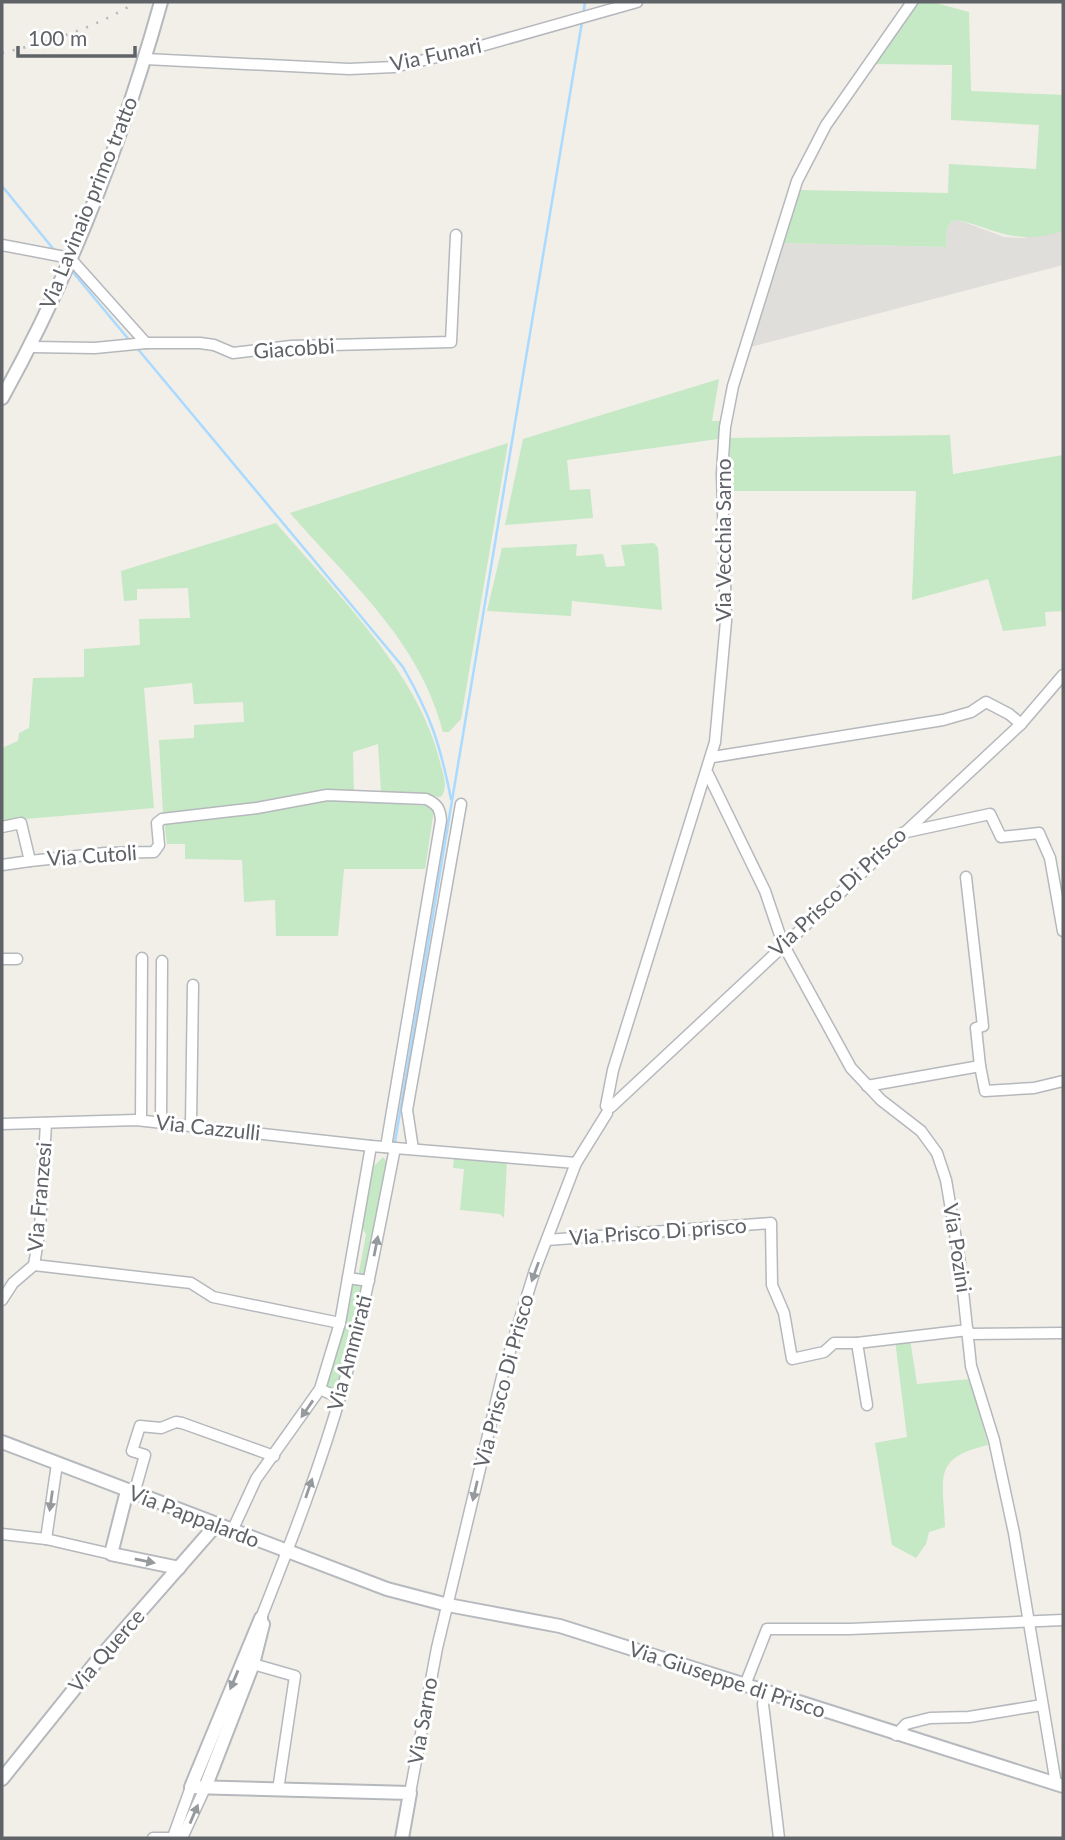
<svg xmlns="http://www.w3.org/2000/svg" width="1065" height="1840" font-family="Lato,sans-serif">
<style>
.industrial{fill:#e0deda}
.green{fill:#c5e8c5}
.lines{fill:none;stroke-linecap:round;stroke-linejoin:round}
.stream{stroke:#aadaff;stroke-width:2.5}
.minor-casing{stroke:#b5b8bc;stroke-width:13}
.tertiary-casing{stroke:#b5b8bc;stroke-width:16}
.secondary-casing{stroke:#b6babf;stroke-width:16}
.minor{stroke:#fff;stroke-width:10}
.tertiary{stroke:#fff;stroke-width:12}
.secondary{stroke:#fff;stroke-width:12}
.rail{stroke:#b6b7b8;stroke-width:2.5;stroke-dasharray:2 9;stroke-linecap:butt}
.oneway{fill:#979a9d}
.labels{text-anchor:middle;stroke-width:6;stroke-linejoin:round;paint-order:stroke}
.street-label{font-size:21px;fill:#5f6368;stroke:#fff}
</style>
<rect width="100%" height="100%" fill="#f1efe8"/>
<path class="industrial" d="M959 220 1004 237 1022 238 1063 231V265L751 347 782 243 946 247 947 228 952 221Z"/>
<g class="green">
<path d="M919 2H932L969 12 971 91 1063 95V231C1016 245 1002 232 959 220L952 221 947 228 946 247 782 243 799 190 948 193 949 164 1036 169 1039 125 951 120 952 65 874 64Z"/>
<path d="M719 379 712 421H720L718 439 567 460 570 490 590 489 593 518 505 525 523 439Z"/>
<path d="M950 435 953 474 1063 455V611L1045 612 1046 626 1003 631 988 579 912 600 916 491H729L730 438Z"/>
<path d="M508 443 461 719 449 732H443C420 641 349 581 290 513Z"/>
<path d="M276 523C335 592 422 676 441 766 444 777 448 788 441 797L381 792 378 744 353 752 354 792 163 814 159 740 194 738V725L244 722 243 702 194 704 192 683 144 688 154 808 2 821V748L18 741 19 733 29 728 33 678 84 677V649L140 645 139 619 190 618 188 588 137 589V600L124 601 121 571Z"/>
<path d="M654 543 658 548 662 610 572 601 571 616 487 611 502 548 577 544 576 556 603 554 606 567 625 566 621 545Z"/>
<path d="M332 800 431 806 434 810 425 869H344L338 936H276L275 900 244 902 242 860 185 859V844H167L164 821Z"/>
<path d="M383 1157 388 1163 367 1278 358 1277 366 1234 361 1227 374 1166Z"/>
<path d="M454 1158 507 1162 504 1218 500 1214 460 1210 464 1169 453 1168Z"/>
<path d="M352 1284 364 1286 336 1391 325 1386Z"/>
<path d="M910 1339 917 1384 970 1379 988 1445C932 1458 943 1477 945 1527L929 1532 926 1544 916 1558 892 1545 875 1443 907 1437 895 1340Z"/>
</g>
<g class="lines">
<g class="stream">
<path d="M583 16 585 2"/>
<path d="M2 186 55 251"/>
<path d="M72 271 130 341"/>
<path d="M137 348 403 667C431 716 440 744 451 799"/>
<path d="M395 1142 582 22"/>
</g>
<defs>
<g id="minor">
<path d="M145 59 349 69 394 67 467 50 637 2"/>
<path d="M2 245 70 258 146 343H200L214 345 233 353 291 346 451 342 456 235"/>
<path d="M31 347 95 348 146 343"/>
<path d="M713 757 943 720 971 712 986 702 1009 714 1021 724"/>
<path d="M708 774 765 891 783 944 851 1068 881 1100 921 1131 937 1153 946 1180 960 1263 971 1366 994 1440 1014 1533 1056 1784"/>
<path d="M2 827 21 823 30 861 2 865"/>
<path d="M902 833 990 814 1001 837 1039 833 1050 858 1063 931"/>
<path d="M30 861 105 853 154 852 159 845 157 823 162 819 257 808 327 795 426 799C437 804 440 808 441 820L386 1147"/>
<path d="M966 877 983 1026 976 1028 980 1066"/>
<path d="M2 959H17"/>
<path d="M867 1086 980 1066 985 1091 1034 1088 1063 1081"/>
<path d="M606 1106 613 1070 715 742 726 621 722 473 725 427 733 386 797 181 826 125 912 2"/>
<path d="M611 1107 1021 724 1063 675"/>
<path d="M141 1120 142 958"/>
<path d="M161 1122 162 961"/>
<path d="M2 1124 136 1120 371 1146 576 1163"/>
<path d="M191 1124 193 985"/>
<path d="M413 1149 407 1110 461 804"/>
<path d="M547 1240 771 1223 772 1285 784 1313 792 1359 824 1352 834 1343H857"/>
<path d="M34 1265 191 1283 213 1297 340 1323"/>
<path d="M348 1278 369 1281"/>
<path d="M2 1300 13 1283 34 1265 40 1228 46 1123"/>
<path d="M968 1334 1063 1333"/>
<path d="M320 1389 339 1398"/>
<path d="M867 1405 857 1343 968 1330"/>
<path d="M134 1494 145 1455 132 1451 140 1426 161 1428 176 1422 182 1423 274 1456"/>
<path d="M232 1531 256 1479 320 1389 340 1323 371 1146"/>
<path d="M2 1534 46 1539 111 1554"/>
<path d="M46 1539 57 1464"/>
<path d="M261 1618C291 1542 321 1465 343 1387 365 1308 379 1228 395 1148"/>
<path d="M253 1664 295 1676 278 1790"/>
<path d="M745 1685 767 1629H850L1063 1620"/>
<path d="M765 1692 763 1704 779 1838"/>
<path d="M896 1735 906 1724 930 1718 969 1717 1042 1705"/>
<path d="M410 1793 437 1648 502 1377 535 1270 576 1163 607 1113"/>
<path d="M173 1837 191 1787"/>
<path d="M153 1838H176"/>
<path d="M182 1838 205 1788"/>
</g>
<g id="tertiary">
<path d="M2 398C71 274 123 138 161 2"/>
<path d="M127 1491 111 1554 179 1568"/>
<path d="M261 1618 191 1787 410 1793 402 1838"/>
<path d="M2 1779 96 1662 216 1525"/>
<path d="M205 1788 253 1664 263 1624"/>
</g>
<path id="secondary" d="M2 1442 387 1589 448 1605 560 1626 1063 1786"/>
</defs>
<use href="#minor" class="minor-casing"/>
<use href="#tertiary" class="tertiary-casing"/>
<use href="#secondary" class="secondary-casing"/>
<use href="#minor" class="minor"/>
<use href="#tertiary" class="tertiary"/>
<use href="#secondary" class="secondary"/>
<path class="rail" d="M2 53C48 42 96 28 136 2"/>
</g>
<defs><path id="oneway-solid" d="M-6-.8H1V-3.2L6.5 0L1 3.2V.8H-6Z" transform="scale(1.75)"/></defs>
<g class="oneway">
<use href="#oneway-solid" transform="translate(376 1246) rotate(-79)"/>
<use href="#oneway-solid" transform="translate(535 1272) rotate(110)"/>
<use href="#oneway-solid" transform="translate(307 1409) rotate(125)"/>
<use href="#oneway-solid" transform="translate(309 1488) rotate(-71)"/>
<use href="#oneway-solid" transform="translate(475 1491) rotate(103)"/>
<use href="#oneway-solid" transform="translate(51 1501) rotate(98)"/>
<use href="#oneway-solid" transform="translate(145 1561) rotate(12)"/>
<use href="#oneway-solid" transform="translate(234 1680) rotate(113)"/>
<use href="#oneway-solid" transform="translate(194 1814) rotate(-67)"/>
</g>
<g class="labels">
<g class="street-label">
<text transform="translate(436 55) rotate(-12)" y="7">Via Funari</text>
<text transform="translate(89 203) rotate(-68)" y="7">Via Lavinaio primo tratto</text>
<text transform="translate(294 349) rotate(-4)" y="7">Giacobbi</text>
<text transform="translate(724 540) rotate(-90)" y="7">Via Vecchia Sarno</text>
<text transform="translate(92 856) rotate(-4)" y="7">Via Cutoli</text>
<text transform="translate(838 892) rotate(-43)" y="7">Via Prisco Di Prisco</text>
<text transform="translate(208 1128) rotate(6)" y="7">Via Cazzulli</text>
<text transform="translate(40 1197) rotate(-85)" y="7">Via Franzesi</text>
<text transform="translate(658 1232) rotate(-4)" y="7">Via Prisco Di prisco</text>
<text transform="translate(957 1248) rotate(81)" y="7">Via Pozini</text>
<text transform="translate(350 1353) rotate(-75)" y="7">Via Ammirati</text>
<text transform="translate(504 1381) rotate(-75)" y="7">Via Prisco Di Prisco</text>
<text transform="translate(194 1517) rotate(21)" y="7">Via Pappalardo</text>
<text transform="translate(107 1651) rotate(-49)" y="7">Via Querce</text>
<text transform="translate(727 1680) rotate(18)" y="7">Via Giuseppe di Prisco</text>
<text transform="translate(423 1721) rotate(-80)" y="7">Via Sarno</text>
</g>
</g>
<rect width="1065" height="1840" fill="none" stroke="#5f6368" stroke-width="7"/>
<path d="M18 46v10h117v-10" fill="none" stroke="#5f6368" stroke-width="3.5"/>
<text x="28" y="46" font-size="21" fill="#5f6368" stroke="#ffffff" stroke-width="5" paint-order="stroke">100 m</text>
</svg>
